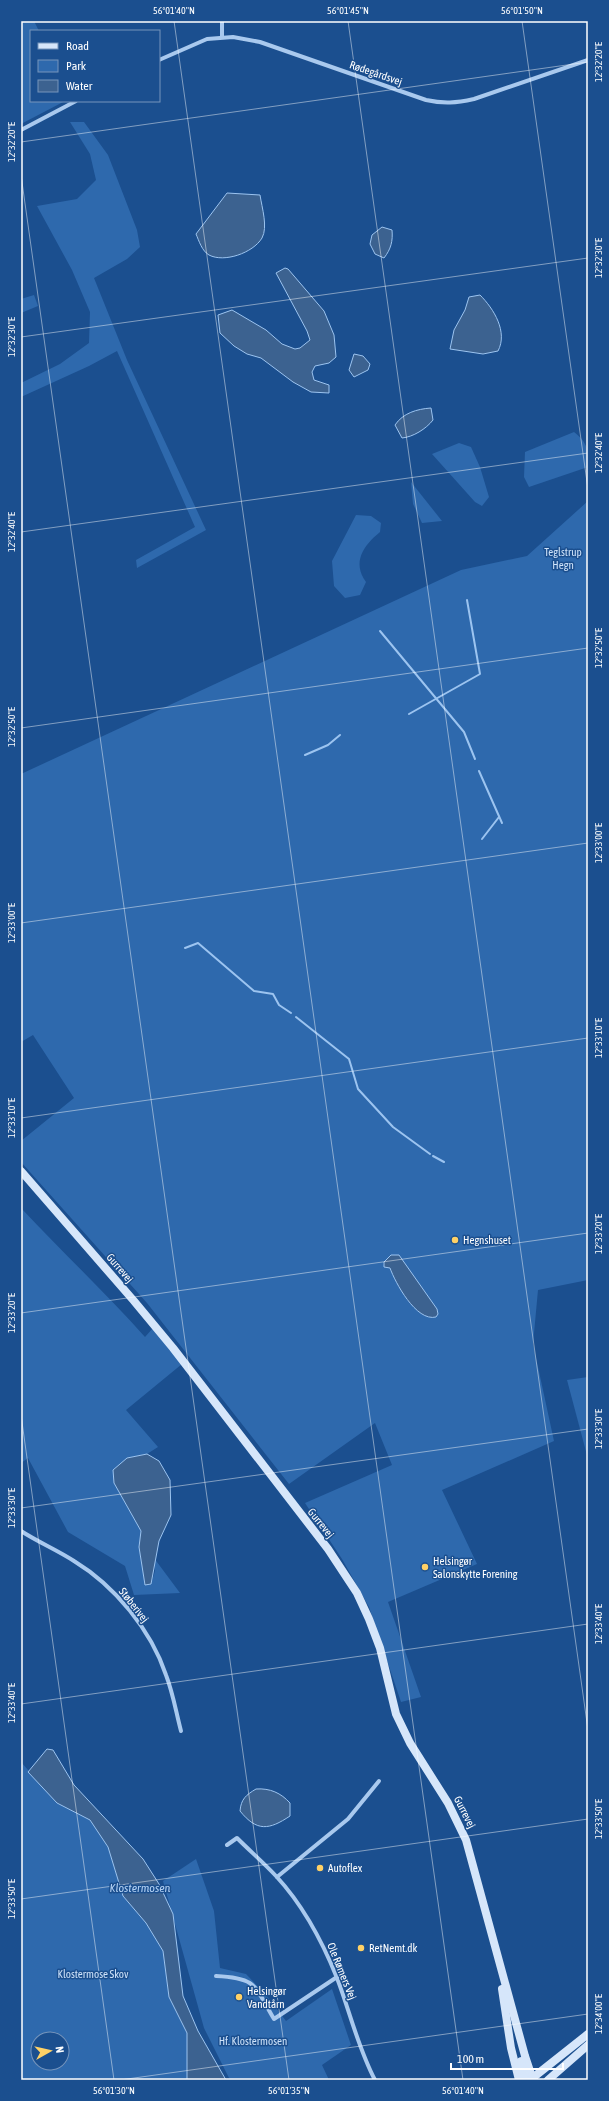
<svg xmlns="http://www.w3.org/2000/svg" width="609" height="2101" font-family="'Asap Condensed',sans-serif">
<style>
.green{fill:#2e69ad;fill-rule:evenodd}
.water{fill:#3c6290;stroke:#9cc4f0}
.lines{fill:none;stroke-linecap:round;stroke-linejoin:round}
.stream{stroke:#9cc4f0;stroke-width:2}
.street{stroke:#a9c9ee;stroke-width:4}
.secondary{stroke:#d6e6fa;stroke-width:8}
.ticks{fill:none;stroke:#fff;stroke-width:1;stroke-opacity:0.45}
.poi-dot{fill:#ffd166;stroke:#1b4f8f;stroke-width:1.5}
.labels{text-anchor:middle;stroke-width:3;stroke-linejoin:round;paint-order:stroke}
.street-label{font-size:11px;fill:#fff;stroke:#1b4f8f}
.park-label{font-size:11px;fill:#cfe3fa;stroke:#1b4f8f}
.poi-label{font-size:11px;fill:#fff;stroke:#1b4f8f;text-anchor:start}
.water-label{font-size:12px;font-style:italic;fill:#b5d3f5;stroke:#1b4f8f}
.neatline{fill:none;stroke:#fff;stroke-width:1.5}
.ticks-label{font-size:10px;text-anchor:middle;fill:#fff}
</style>
<rect width="100%" height="100%" fill="#1b4f8f"/>
<g class="green">
<path d="M21 21H34L39 31H31V101H65L21 124Z"/>
<path d="M70 122H84L108 155 137 230 140 247 127 259 94 278 127 360 206 530 137 568 136 560 195 527 117 351 89 366 21 397V383L60 364 89 343 90 312 72 270 37 206 77 199 96 180 90 154Z"/>
<path d="M34 295 38 306 21 313V299Z"/>
<path d="M574 432C588 443 588 450 588 467L529 487 524 477 525 452Z"/>
<path d="M459 443 471 447 480 467 489 497 482 506 475 502 432 454Z"/>
<path d="M411 482 442 521 422 523 413 504Z"/>
<path d="M588 501V1280L538 1290 533 1344 554 1441 442 1490 477 1564 388 1602 421 1697 401 1702 369 1607 342 1559 305 1503 392 1465 375 1423 289 1484 147 1303 21 1162V1141L74 1098 33 1035 21 1042V774L461 570 527 556ZM391 1255H399L438 1312 428 1317 407 1300 390 1268 383 1264Z"/>
<path d="M356 515 371 516 381 523 380 532C363 546 352 562 366 582L360 595 345 598 334 586 332 561Z"/>
<path d="M21 1208C62 1252 105 1292 145 1337L153 1328 182 1364 126 1410 158 1447 147 1454 127 1458 114 1483 141 1531 139 1547 145 1585 151 1584 155 1571 154 1558 180 1593 134 1595 125 1566 68 1532 28 1458 21 1463Z"/>
<path d="M588 1377V1459L567 1380Z"/>
<path d="M21 1762 57 1803 90 1820 108 1847 123 1896 146 1923 163 1951 169 1997 187 2033V2080H21ZM38 2039H62V2063H38Z"/>
<path d="M196 1859 214 1911 220 1968 246 1974 267 1996 286 2021 332 1989 351 2045 322 2065 329 2080H230L204 2028 163 1881Z"/>
</g>
<g class="water">
<path d="M227 193 260 195C262 208 268 227 262 238 253 253 224 263 209 255 202 251 199 241 196 234Z"/>
<path d="M382 227 392 230C393 241 391 249 384 258L375 254 370 244 372 235Z"/>
<path d="M285 268 288 269 324 311 334 335 336 357 329 363 315 366 312 372 314 380 329 385V393L311 392 293 382 261 358 247 354 234 346 220 333 218 315 232 310 266 330 282 344 295 349 300 348 310 340 307 331 276 273Z"/>
<path d="M480 295C494 309 508 332 498 351L483 354 450 349 454 330 465 310 469 297Z"/>
<path d="M354 354 363 356 370 364 368 370 354 377 349 370Z"/>
<path d="M431 408 433 420C426 429 413 437 402 438L395 425C403 413 417 409 431 408Z"/>
<path d="M391 1255H399L437 1309 438 1314 436 1317C416 1322 395 1282 390 1268L384 1267V1262Z"/>
<path d="M147 1454 159 1461 170 1480 171 1515 159 1541 151 1584 145 1585 139 1547 141 1531 114 1483 113 1470 127 1458Z"/>
<path d="M47 1749 53 1750 74 1785 143 1859 159 1884 173 1914 183 1996 198 2031 226 2080H187V2033L169 1997 163 1951 146 1923 123 1896 108 1847 90 1820 57 1803 28 1772Z"/>
<path d="M256 1789C270 1788 281 1793 290 1803V1816C269 1830 257 1832 240 1811 241 1799 246 1795 256 1789Z"/>
</g>
<g class="lines">
<g class="stream">
<path d="M380 631 464 732 475 759"/>
<path d="M409 714 480 674 467 600"/>
<path d="M305 755 328 745 340 735"/>
<path d="M479 771 502 823"/>
<path d="M482 839 499 817"/>
<path d="M185 948 198 943 254 991 273 994 279 1005 291 1013"/>
<path d="M296 1017 349 1059 358 1089 393 1127 430 1154"/>
<path d="M433 1156 444 1162"/>
</g>
<g class="street">
<path d="M222 21V37"/>
<path d="M159 60 207 39 233 37 260 42 426 100C444 104 456 103 474 99L588 60"/>
<path d="M21 130 76 101"/>
<path d="M21 1531C38 1542 57 1550 74 1561 115 1586 151 1630 166 1675 173 1693 176 1712 181 1731"/>
<path d="M227 1845 237 1838C250 1851 264 1863 276 1876 302 1904 323 1943 337 1978 350 2012 358 2048 375 2080"/>
<path d="M277 1877 348 1819 379 1781"/>
<path d="M216 1976C257 1978 254 1985 274 2019L337 1977"/>
</g>
<g class="secondary">
<path d="M21 1171 134 1301 173 1348 328 1549 357 1593 369 1619 380 1648 396 1714 410 1743 448 1803 466 1840 525 2056 533 2080"/>
<path d="M502 1989 511 2048 519 2080"/>
<path d="M521 2061 526 2080"/>
<path d="M530 2080 588 2034"/>
<path d="M548 2080 588 2045"/>
</g>
</g>
<path class="ticks" d="M174 21 463 2080M348 21 588 1730M522 21 588 489M21 142 588 62M21 175 289 2080M21 337 588 258M21 532 588 453M21 728 588 648M21 923 588 843M21 1118 588 1038M21 1313 588 1233M21 1415 114 2080M21 1508 588 1429M21 1704 588 1624M21 1899 588 1819M120 2080 588 2014"/>
<g class="poi-dot">
<circle cx="455" cy="1240" r="4"/>
<circle cx="425" cy="1567" r="4"/>
<circle cx="320" cy="1868" r="4"/>
<circle cx="361" cy="1948" r="4"/>
<circle cx="239" cy="1997" r="4"/>
</g>
<g class="labels">
<g class="street-label">
<text transform="translate(376 73) rotate(19)" y="4">Rødegårdsvej</text>
<text transform="translate(120 1268) rotate(49)" y="4">Gurrevej</text>
<text transform="translate(321 1523) rotate(51)" y="4">Gurrevej</text>
<text transform="translate(134 1605) rotate(52)" y="4">Støberivej</text>
<text transform="translate(465 1812) rotate(63)" y="4">Gurrevej</text>
<text transform="translate(342 1971) rotate(68)" y="4">Ole Rømers Vej</text>
</g>
<g class="park-label">
<text x="563" y="556">Teglstrup<tspan x="563" dy="13">Hegn</tspan></text>
<text x="93" y="1978">Klostermose Skov</text>
<text x="253" y="2045">Hf. Klostermosen</text>
</g>
<g class="poi-label">
<text x="463" y="1244">Hegnshuset</text>
<text x="433" y="1565">Helsingør<tspan x="433" dy="13">Salonskytte Forening</tspan></text>
<text x="328" y="1872">Autoflex</text>
<text x="369" y="1952">RetNemt.dk</text>
<text x="247" y="1995">Helsingør<tspan x="247" dy="13">Vandtårn</tspan></text>
</g>
<g class="water-label">
<text x="140" y="1892">Klostermosen</text>
</g>
</g>
<rect width="609" height="2101" fill="none" stroke="#1b4f8f" stroke-width="44"/>
<rect x="30" y="30" width="130" height="72" fill="#1b4f8f" stroke="#7695bc"/>
<rect x="38" y="43" width="20" height="6" fill="#d6e6fa" stroke="#7695bc"/>
<text x="66" y="50" font-size="12" fill="#ffffff">Road</text>
<rect x="38" y="60" width="20" height="12" fill="#2e69ad" stroke="#7695bc"/>
<text x="66" y="70" font-size="12" fill="#ffffff">Park</text>
<rect x="38" y="80" width="20" height="12" fill="#3c6290" stroke="#7695bc"/>
<text x="66" y="90" font-size="12" fill="#ffffff">Water</text>
<g transform="translate(50 2051) rotate(82)"><circle r="19" fill="#1b4f8f" stroke="#7695bc"/>
<path d="M0-3L7 15L0 10L-7 15Z" fill="#ffd166"/>
<text y="-6" font-size="11" font-weight="bold" text-anchor="middle" fill="#ffffff">N</text>
</g>
<path d="M451 2063v6h112v-6" fill="none" stroke="#ffffff" stroke-width="2"/>
<text x="457" y="2063" font-size="12" fill="#ffffff" stroke="#1b4f8f" stroke-width="3" paint-order="stroke">100 m</text>
<rect x="22" y="22" width="565" height="2057" class="neatline"/>
<g class="ticks-label">
<text x="174" y="14">56°01'40"N</text>
<text x="348" y="14">56°01'45"N</text>
<text x="522" y="14">56°01'50"N</text>
<text transform="translate(598 62) rotate(-90)" y="4">12°32'20"E</text>
<text transform="translate(11 142) rotate(-90)" y="4">12°32'20"E</text>
<text transform="translate(598 258) rotate(-90)" y="4">12°32'30"E</text>
<text transform="translate(11 337) rotate(-90)" y="4">12°32'30"E</text>
<text transform="translate(598 453) rotate(-90)" y="4">12°32'40"E</text>
<text transform="translate(11 532) rotate(-90)" y="4">12°32'40"E</text>
<text transform="translate(598 648) rotate(-90)" y="4">12°32'50"E</text>
<text transform="translate(11 727) rotate(-90)" y="4">12°32'50"E</text>
<text transform="translate(598 843) rotate(-90)" y="4">12°33'00"E</text>
<text transform="translate(11 923) rotate(-90)" y="4">12°33'00"E</text>
<text transform="translate(598 1038) rotate(-90)" y="4">12°33'10"E</text>
<text transform="translate(11 1118) rotate(-90)" y="4">12°33'10"E</text>
<text transform="translate(598 1234) rotate(-90)" y="4">12°33'20"E</text>
<text transform="translate(11 1313) rotate(-90)" y="4">12°33'20"E</text>
<text transform="translate(598 1429) rotate(-90)" y="4">12°33'30"E</text>
<text transform="translate(11 1508) rotate(-90)" y="4">12°33'30"E</text>
<text transform="translate(598 1624) rotate(-90)" y="4">12°33'40"E</text>
<text transform="translate(11 1703) rotate(-90)" y="4">12°33'40"E</text>
<text transform="translate(598 1819) rotate(-90)" y="4">12°33'50"E</text>
<text transform="translate(11 1899) rotate(-90)" y="4">12°33'50"E</text>
<text transform="translate(598 2014) rotate(-90)" y="4">12°34'00"E</text>
<text x="114" y="2094">56°01'30"N</text>
<text x="289" y="2094">56°01'35"N</text>
<text x="463" y="2094">56°01'40"N</text>
</g>
</svg>
